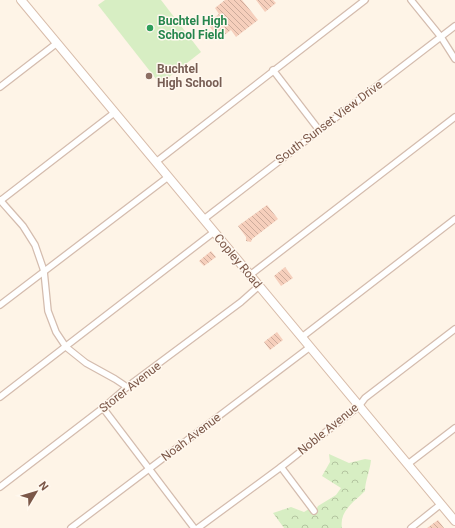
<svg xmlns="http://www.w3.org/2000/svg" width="455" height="528" font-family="Roboto,sans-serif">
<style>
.forest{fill:url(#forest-crowns)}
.garden{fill:#d7eec3}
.building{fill:url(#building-back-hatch)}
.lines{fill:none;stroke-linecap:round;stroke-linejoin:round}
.street-casing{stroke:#d4bcae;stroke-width:8}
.secondary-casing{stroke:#d8bcaa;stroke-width:10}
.street{stroke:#fff;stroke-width:5.5}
.secondary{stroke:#fff;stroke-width:8}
.leisure-dot{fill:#2e9e5b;stroke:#fff8ef;stroke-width:1.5}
.education-dot{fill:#8d6e63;stroke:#fff8ef;stroke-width:1.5}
.labels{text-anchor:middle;stroke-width:3;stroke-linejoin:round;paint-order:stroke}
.leisure-label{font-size:12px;font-weight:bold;fill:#27864d;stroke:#fff8ef;text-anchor:start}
.education-label{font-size:12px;font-weight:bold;fill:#785e54;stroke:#fff8ef;text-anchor:start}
.street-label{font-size:12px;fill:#7b5748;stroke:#fff8ef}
</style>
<defs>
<pattern id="forest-crowns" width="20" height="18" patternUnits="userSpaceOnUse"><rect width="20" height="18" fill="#d7eec3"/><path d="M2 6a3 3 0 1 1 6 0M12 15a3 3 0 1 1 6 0" fill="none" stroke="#b3c4a0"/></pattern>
<pattern id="building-back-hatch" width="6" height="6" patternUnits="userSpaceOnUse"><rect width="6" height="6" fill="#f6cfbc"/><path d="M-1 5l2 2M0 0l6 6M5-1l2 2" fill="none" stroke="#ccab9b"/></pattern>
</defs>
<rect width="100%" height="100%" fill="#fef4e7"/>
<path class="forest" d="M329 454 349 463 365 459 371 460C370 471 365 481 365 491 354 502 339 511 342 528H284L273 513 291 507 304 512 309 509 314 514 318 506 336 495 341 488 322 476 330 462Z"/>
<path class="garden" d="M105 0H161L201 52 160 84 98 5Z"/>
<g class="building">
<path d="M225 0H242L258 20 236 37 231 30 219 39 207 23 219 14 215 8Z"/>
<path d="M256 0H273L276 3 265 12Z"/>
<path d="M267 205 278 219 252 239 251 242 246 241V237L238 226Z"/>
<path d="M211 251 216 257 204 266 199 261Z"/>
<path d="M285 267 293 278 281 286 274 276Z"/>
<path d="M277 332 283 340 270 350 264 342Z"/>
<path d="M438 520 444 528H427Z"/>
</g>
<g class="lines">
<defs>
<g id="street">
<path d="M411 0 441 37 455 59"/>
<path d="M273 70 319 130"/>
<path d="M0 87 57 43"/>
<path d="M156 162 365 0"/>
<path d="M0 200 23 226 35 245 44 271 48 311 56 332 66 347 86 363 115 379 127 387"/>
<path d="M0 201 114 113"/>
<path d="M204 219 455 26"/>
<path d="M250 275 455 117"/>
<path d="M0 305 168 177"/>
<path d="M302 337 455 219"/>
<path d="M0 397 214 232"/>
<path d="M103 408 194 528"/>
<path d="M408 464 455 428"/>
<path d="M281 467 314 511"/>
<path d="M0 487 103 408 127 387 241 302 259 286"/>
<path d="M71 528 310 347"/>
<path d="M198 528 281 467 359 406 365 398 455 329"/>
<path d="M411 528 441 504"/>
</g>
<path id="secondary" d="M21 0 455 521"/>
</defs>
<use href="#street" class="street-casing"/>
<use href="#secondary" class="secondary-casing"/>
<use href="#street" class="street"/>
<use href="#secondary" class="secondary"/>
</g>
<circle class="leisure-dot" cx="150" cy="28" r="4"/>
<circle class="education-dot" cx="149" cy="76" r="4"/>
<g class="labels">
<g class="leisure-label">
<text x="158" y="25">Buchtel High<tspan x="158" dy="14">School Field</tspan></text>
</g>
<g class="education-label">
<text x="157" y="73">Buchtel<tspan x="157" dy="14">High School</tspan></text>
</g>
<g class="street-label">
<text transform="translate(329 122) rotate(-37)" y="4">South Sunset View Drive</text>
<text transform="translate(238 261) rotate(50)" y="4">Copley Road</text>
<text transform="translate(130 387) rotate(-38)" y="4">Storer Avenue</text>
<text transform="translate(328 429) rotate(-39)" y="4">Noble Avenue</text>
<text transform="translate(191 437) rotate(-37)" y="4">Noah Avenue</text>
</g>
</g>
<g transform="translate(36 492) rotate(52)" stroke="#fff8ef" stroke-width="3" paint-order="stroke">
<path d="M0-3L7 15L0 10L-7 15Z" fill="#7b5748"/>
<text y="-6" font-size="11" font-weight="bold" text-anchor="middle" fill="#7b5748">N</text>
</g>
</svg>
